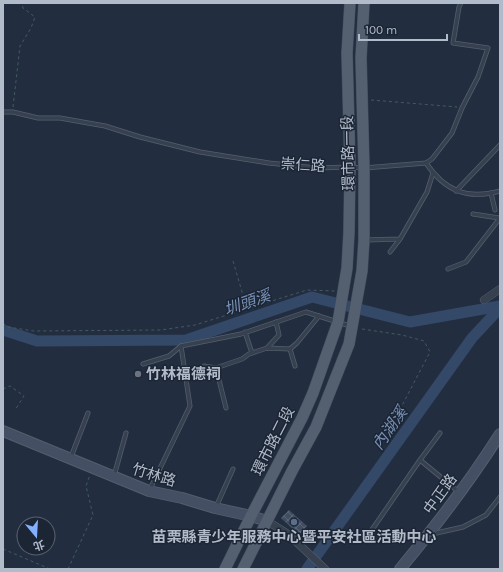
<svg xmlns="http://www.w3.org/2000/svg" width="503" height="572" font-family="Karla,'Noto Sans TC',sans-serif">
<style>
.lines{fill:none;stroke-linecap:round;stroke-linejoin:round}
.river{stroke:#344968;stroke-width:11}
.building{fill:url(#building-cross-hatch)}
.lane-casing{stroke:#545e6d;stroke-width:5}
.street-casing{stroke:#545e6d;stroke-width:8}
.secondary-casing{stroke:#545e6d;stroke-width:12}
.primary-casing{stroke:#3f4958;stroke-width:12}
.path{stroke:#425a5e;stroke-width:1;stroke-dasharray:3 3;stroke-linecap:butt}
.lane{stroke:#36404f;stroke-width:3.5}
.street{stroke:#36404f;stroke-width:7}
.secondary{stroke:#444f63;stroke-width:10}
.primary{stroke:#545f70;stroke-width:11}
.worship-dot{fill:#6b7280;stroke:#1b2534;stroke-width:1.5}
.service-dot{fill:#5c6f8a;stroke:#1b2534;stroke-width:1.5}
.labels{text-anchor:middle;stroke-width:3;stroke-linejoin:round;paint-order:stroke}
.street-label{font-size:15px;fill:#b2bbca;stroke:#1b2534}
.poi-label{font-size:15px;font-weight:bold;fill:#b2bbca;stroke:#1b2534;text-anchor:start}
.water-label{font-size:16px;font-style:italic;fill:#7890b4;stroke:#1b2534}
</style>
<defs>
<pattern id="building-cross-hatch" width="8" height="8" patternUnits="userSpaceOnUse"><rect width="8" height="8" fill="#414e62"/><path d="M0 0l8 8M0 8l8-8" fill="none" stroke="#5a6677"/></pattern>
</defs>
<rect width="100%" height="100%" fill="#222e40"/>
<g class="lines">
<g class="river">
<path d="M3 330 37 341 186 340 312 297 410 322 500 306"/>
<path d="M307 569 472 338 500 308"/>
</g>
</g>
<path class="building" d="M289 510 307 526 299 535 281 518Z"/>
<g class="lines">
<defs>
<g id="lane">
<path d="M3 112H13L38 118H60L105 126 140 137 200 152 269 163 316 168 350 167 364 168 426 163 432 159 452 133 462 108 478 77 488 48 453 43 459 7 461 3"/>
<path d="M426 163C445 191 467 200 500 191"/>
<path d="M456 191 500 145"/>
<path d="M491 193 495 210"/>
<path d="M473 214 499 218"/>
<path d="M365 240 400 239 427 192 433 173"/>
<path d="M390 252 400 239"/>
<path d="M448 269 466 262 500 218"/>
<path d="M245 332 252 353"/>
<path d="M267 348 279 335 276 322"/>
<path d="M290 349 295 366"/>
<path d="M143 364 169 356 181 346 241 334 306 312 350 326"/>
<path d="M204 366 216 368"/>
<path d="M226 408 216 368 242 359 249 354 267 348 290 349 297 343 319 316"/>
<path d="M71 457 88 413"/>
<path d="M420 460 440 433"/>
<path d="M114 476 126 433"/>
<path d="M150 489 190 406 181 346"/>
<path d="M216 507 233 469"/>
<path d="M369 534 420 460 459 492"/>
<path d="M432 534 463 527 486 515 500 497"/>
</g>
<g id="street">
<path d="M484 300 500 289"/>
<path d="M267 521 288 534 325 569"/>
</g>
<g id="secondary">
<path d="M3 431 149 491 182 498 215 508 251 516 267 521"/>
<path d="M400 569C436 526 470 481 500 434"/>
</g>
<g id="primary">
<path d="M225 569 251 516 302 418 313 393 338 322 347 268 349 232 350 167 347 53 350 3"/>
<path d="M243 569 292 471 316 427 349 344 362 271 364 240V168L361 58 364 3"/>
</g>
</defs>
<use href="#lane" class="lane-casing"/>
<use href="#street" class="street-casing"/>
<use href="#secondary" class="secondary-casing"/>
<use href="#primary" class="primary-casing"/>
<g class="path">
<path d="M371 100 457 107"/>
<path d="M13 107 20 46 31 28 35 17 23 8 22 3"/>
<path d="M233 261 247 309"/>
<path d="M3 323 8 327 34 331 161 330 195 325 307 290 335 291"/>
<path d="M362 329 402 335 424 341 430 352 396 417"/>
<path d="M3 389 10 386 24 396 15 410"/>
<path d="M3 549 50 569"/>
<path d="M68 569 93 515 86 486 90 475"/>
</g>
<use href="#lane" class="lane"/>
<use href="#street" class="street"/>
<use href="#secondary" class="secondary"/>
<use href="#primary" class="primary"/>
</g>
<circle class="worship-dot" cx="138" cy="374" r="4"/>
<circle class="service-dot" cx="294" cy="522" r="4"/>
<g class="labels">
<g class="street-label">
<text transform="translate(348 153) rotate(-91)" y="5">環市路一段</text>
<text transform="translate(303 165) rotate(3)" y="5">崇仁路</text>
<text transform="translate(273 441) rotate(-63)" y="5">環市路二段</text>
<text transform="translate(154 475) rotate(17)" y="5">竹林路</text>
<text transform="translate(440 494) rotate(-54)" y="5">中正路</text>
</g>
<g class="poi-label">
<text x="146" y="379">竹林福德祠</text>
<text x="294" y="542" text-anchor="middle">苗栗縣青少年服務中心暨平安社區活動中心</text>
</g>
<g class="water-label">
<text transform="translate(247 302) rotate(-19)" y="6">圳頭溪</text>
<text transform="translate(389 428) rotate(-55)" y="6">內湖溪</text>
</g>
</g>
<rect width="503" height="572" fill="none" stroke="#b2bbca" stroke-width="8"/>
<g transform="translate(36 536) rotate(162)"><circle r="19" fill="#1b2534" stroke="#576170"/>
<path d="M0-3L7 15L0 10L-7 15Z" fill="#83b0ff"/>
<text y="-6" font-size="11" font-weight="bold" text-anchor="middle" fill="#b2bbca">北</text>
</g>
<path d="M359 34v6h88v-6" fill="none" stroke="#b2bbca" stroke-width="2"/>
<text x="365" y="34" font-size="12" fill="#b2bbca" stroke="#1b2534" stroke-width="3" paint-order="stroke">100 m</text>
</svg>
